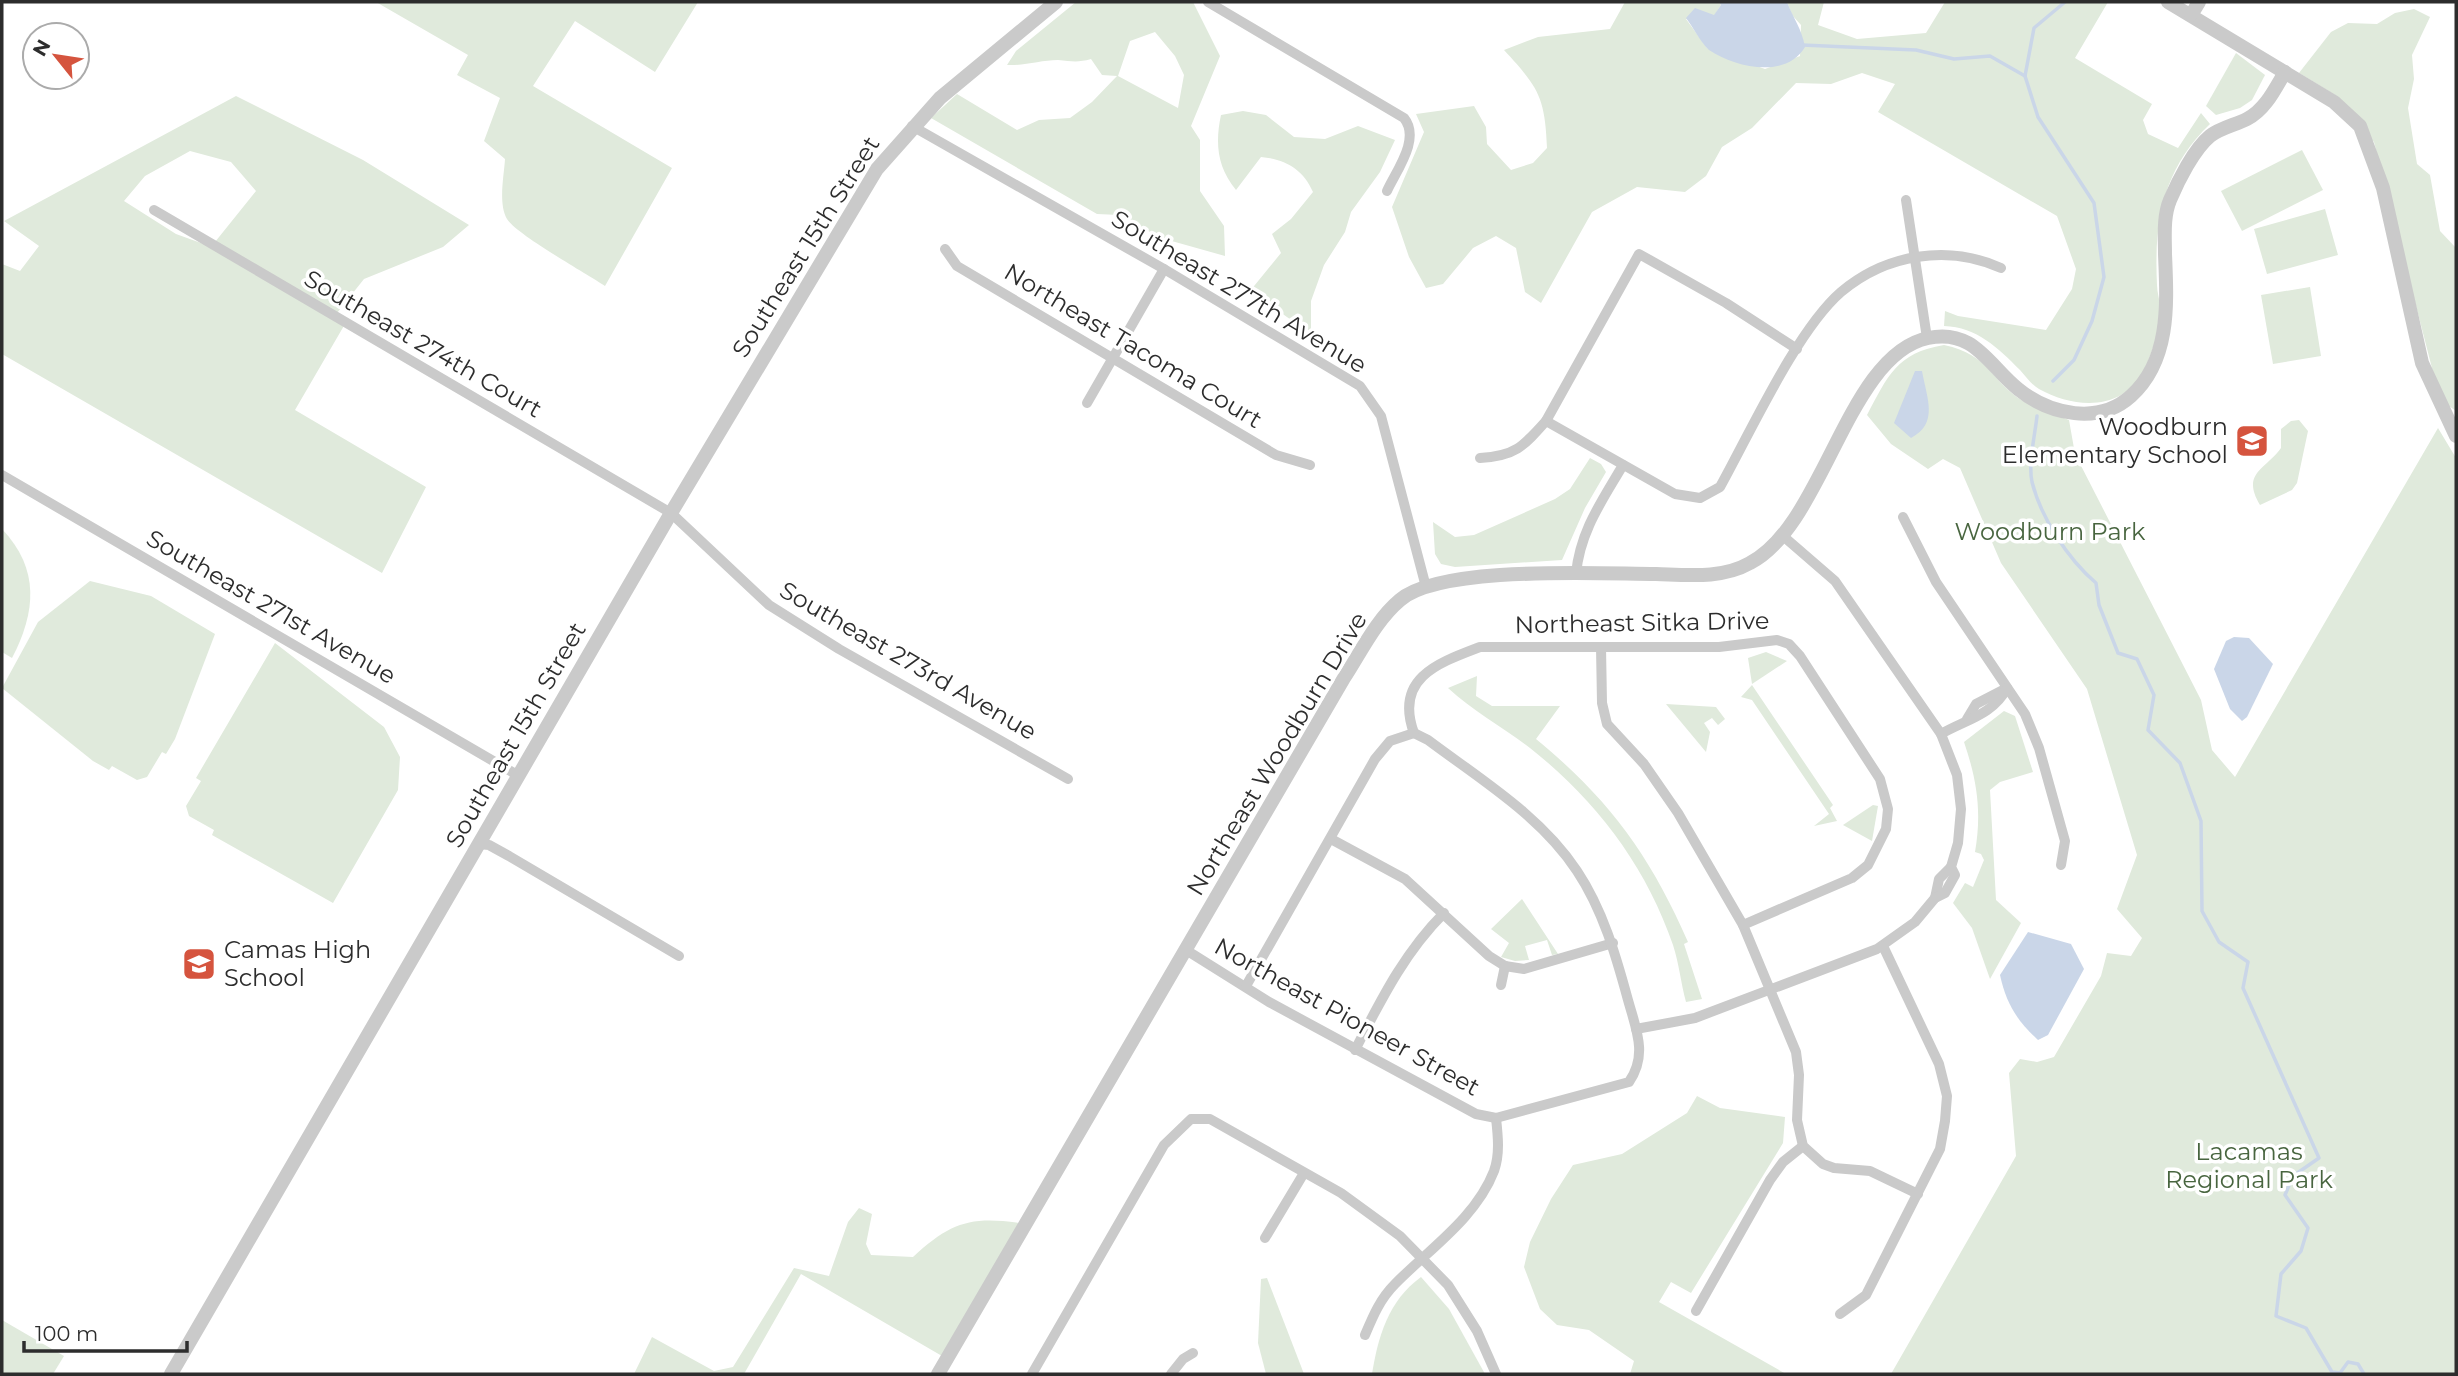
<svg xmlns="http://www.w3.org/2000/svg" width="2458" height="1376" font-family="Montserrat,sans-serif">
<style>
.green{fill:#e0eadc;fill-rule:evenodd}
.water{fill:#cad6e8}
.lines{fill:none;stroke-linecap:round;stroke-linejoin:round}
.stream{stroke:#cad6e8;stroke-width:3.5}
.minor{stroke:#cacaca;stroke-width:10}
.tertiary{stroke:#cacaca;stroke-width:14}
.labels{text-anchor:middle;stroke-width:7;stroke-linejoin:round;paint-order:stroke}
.street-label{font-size:24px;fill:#2d2d2d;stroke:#fff}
.poi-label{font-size:24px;fill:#2d2d2d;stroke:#fff;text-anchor:end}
.park-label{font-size:24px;fill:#48653f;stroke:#fff}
</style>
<rect width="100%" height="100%" fill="#fff"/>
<g class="green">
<path d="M376 2H698L655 72 575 21 533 86 672 168 605 286C587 274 516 234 507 219 498 203 504 176 505 159L484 141 500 98 457 75 468 55Z"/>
<path d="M1076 2H1193L1220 56 1191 126 1200 140V191L1224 226 1225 256 1161 238 1119 215 1097 214 931 118 957 94 1017 130 1039 120 1070 118 1092 102 1117 76 1102 75 1091 59C1077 63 1071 61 1058 60 1041 60 1024 66 1007 65L1016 51ZM1155 32 1175 56 1184 75 1178 108 1118 76 1130 41Z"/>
<path d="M1625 2H1719L1721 5 1714 16 1686 19 1707 48 1765 69 1800 56 1801 25 1792 15 1787 2H1824L1818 25 1857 39 1926 33 1945 2H2108L2075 58 2152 104 2143 120 2148 134 2178 148 2201 113 2210 124C2162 170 2154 223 2157 285 2157 293 2160 300 2160 307 2161 327 2153 350 2145 368 2124 412 2075 409 2039 389 2032 385 2026 377 2020 370 1998 348 1977 327 1944 326L1945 311 1958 316 2046 330 2072 289 2076 269 2057 216 1878 112 1895 84 1862 73 1831 84 1796 83 1752 128 1722 147 1706 176 1685 192 1637 187 1592 212 1541 303 1525 292 1516 248 1496 236 1473 248 1443 284 1426 288 1409 257 1392 207 1424 132 1416 114 1474 106 1486 127 1487 144 1511 170 1533 163 1547 148C1545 96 1538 87 1504 50L1538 37 1610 29Z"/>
<path d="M2414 9 2430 17 2412 55 2414 79 2408 108 2417 164 2430 175 2440 231 2456 248V411L2449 406 2433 372 2374 142 2337 96 2299 73 2331 32 2348 23 2377 24 2395 13Z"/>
<path d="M2236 53 2265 75 2252 100 2240 108 2216 115 2206 106Z"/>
<path d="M236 96 363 160 469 225 443 247 364 279 337 313 215 242 256 191 231 162 190 151 145 176 124 201 176 234 212 247 345 324 295 410 426 487 382 573 2 354V264L20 271 39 246 4 221Z"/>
<path d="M1243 111 1266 115 1294 137 1325 139 1358 126 1395 140 1380 172 1351 212 1345 232 1324 265 1311 301V334L1250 291 1281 253 1272 234 1291 219 1313 192C1303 169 1285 159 1261 157L1236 190C1217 167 1215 143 1221 115Z"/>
<path d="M2302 150 2323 190 2242 231 2221 191Z"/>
<path d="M2325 209 2338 255 2267 274 2254 229Z"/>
<path d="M2310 287 2321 356 2273 364 2261 295Z"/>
<path d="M1944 345C1991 355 1990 381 2023 401 2037 409 2055 414 2069 420L2075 454 2201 700 2212 750 2235 777 2438 428 2456 458V1374H1891L2016 1156 2009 1073 2020 1059 2037 1062 2054 1057 2101 976 2107 953 2131 956 2142 938 2117 909 2137 855 2087 689 2001 563 1960 468 1943 459 1928 469 1891 444 1867 415C1888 376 1896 353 1944 345Z"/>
<path d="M2299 420 2308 431 2297 483 2292 490 2260 505C2241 473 2265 470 2281 448V429L2291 421Z"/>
<path d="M1590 458 1601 464 1606 472 1585 508 1562 560 1455 567 1441 564 1435 554 1433 522 1455 537 1474 535 1555 499 1570 489Z"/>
<path d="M2 529C40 569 36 612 12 658L2 652Z"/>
<path d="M90 581 151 596 215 634 175 739 166 754 162 752 147 777 137 780 112 766 109 770 93 761 2 688 38 622Z"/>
<path d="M275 643 384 727 400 757 398 790 333 903 212 835 214 830 189 816 186 806 201 781 196 778Z"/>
<path d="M1766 652 1787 661 1752 684 1748 658Z"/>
<path d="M1477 676 1476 696 1492 706H1560L1536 739C1609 799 1650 855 1688 942L1684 944 1702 999 1686 1002C1681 984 1679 963 1673 945 1646 866 1596 800 1530 748 1504 728 1473 711 1448 688Z"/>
<path d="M1752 685 1833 805 1830 808 1837 821 1814 826 1829 814 1752 700 1741 697Z"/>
<path d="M1666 704 1716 707 1725 719 1718 725 1712 718 1704 723 1710 732 1706 752Z"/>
<path d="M2004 711 2015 716 2033 772 2000 782 1990 790 1996 900 2021 923 1990 979 1972 928 1953 903 1965 883 1973 887 1984 860 1981 854 1975 852C1982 812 1977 780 1964 742Z"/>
<path d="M1873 805 1878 806 1872 841 1843 825Z"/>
<path d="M1522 899 1558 954 1552 955 1547 940 1525 946 1529 960 1515 961 1501 957 1509 943 1491 929Z"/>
<path d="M1697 1096 1720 1108 1785 1117 1783 1143 1691 1293 1671 1282 1659 1302 1786 1374H1630L1634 1361 1589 1330 1557 1325 1540 1309 1524 1267 1530 1242 1551 1199 1573 1165 1622 1154 1687 1113Z"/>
<path d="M859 1208 872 1214 866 1244 871 1255 913 1257C950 1223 970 1216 1019 1223L942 1356 801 1274 744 1374H634L652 1337 714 1371 733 1367 794 1268 829 1276 848 1222Z"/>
<path d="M1421 1277 1449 1309 1485 1374H1372C1378 1337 1388 1301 1421 1277Z"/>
<path d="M1267 1278 1304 1374H1266L1258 1343 1261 1279Z"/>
<path d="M2 1320 64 1356 53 1374H2Z"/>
</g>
<g class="water">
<path d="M1719 2H1787C1793 18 1802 29 1805 47 1786 79 1736 68 1709 50 1701 43 1693 27 1686 18L1695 8 1714 15 1721 5Z"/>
<path d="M1915 371H1922C1927 399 1939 423 1911 438L1894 423Z"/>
<path d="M2234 637 2249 638 2273 664 2247 717 2242 721 2230 709 2214 669 2226 641Z"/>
<path d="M2028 932 2071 944 2084 969 2048 1035 2038 1040C2017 1021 2006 1003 2000 975Z"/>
</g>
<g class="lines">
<g class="stream">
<path d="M1802 45 1916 50 1954 59 1990 56 2025 76"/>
<path d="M2053 381 2074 360 2092 321 2104 277 2094 203 2038 117 2025 76 2034 28 2065 2"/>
<path d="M2037 416C2035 435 2028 463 2032 482 2041 518 2068 559 2096 583L2099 605 2118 653 2137 659 2154 695 2148 730 2180 763 2201 821 2202 911 2219 942 2248 962 2243 988 2319 1158 2293 1176 2285 1195 2308 1228 2301 1251 2281 1274 2276 1316 2306 1328 2332 1372 2340 1373 2348 1362 2358 1364 2364 1374"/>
</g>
<g class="minor">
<path d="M1208 2 1404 118C1421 139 1396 171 1387 191"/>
<path d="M912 126 1164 269 1360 386 1381 416 1426 587"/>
<path d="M1906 200 1927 338"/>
<path d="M154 210 671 513 769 605 839 649 1068 779"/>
<path d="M945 249 957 266 1276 455 1310 465"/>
<path d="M1087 403 1164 269"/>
<path d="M1546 421 1675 494 1700 498 1720 487C1750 433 1797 330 1841 292 1886 254 1948 244 2001 268"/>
<path d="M1480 458C1515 456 1523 447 1546 421L1639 254 1726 303 1797 349"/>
<path d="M2 475 519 776"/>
<path d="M1903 517 1936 582 2025 714 2039 748 2065 841 2061 865"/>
<path d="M1576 574C1580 531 1602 501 1623 465"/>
<path d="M1601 647 1602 703 1607 724 1644 764 1678 813 1743 925 1796 1052 1799 1075 1797 1120 1803 1146 1823 1164 1834 1168 1870 1171 1918 1194"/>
<path d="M1967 719 1976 704 2007 688"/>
<path d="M1414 733C1394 678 1438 663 1480 647H1719L1777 640 1789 644 1800 656 1880 779 1888 809 1886 829 1868 865 1852 878 1743 925"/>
<path d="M1941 734C1965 720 1993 715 2007 688"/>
<path d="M1331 839 1405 879 1489 956 1505 966 1524 969 1613 943"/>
<path d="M479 844 489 845 509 856 679 956"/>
<path d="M1935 898 1939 879 1951 867"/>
<path d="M1186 950 1269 1002 1476 1114 1496 1118 1629 1082C1648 1055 1636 1029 1628 1000 1616 956 1603 910 1577 871 1541 816 1480 779 1428 740L1414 733"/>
<path d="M1501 985 1505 966"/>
<path d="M1246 986 1375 759 1390 741 1414 733"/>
<path d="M1636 1029 1695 1018 1877 949 1915 922 1935 898 1945 893 1955 875 1951 867 1958 843 1961 809 1957 775 1941 734 1835 581 1783 536"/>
<path d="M1355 1050C1381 1000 1404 953 1444 913"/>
<path d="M1265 1238 1304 1173"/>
<path d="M1696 1311 1770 1180 1783 1162 1803 1146"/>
<path d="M1840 1314 1866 1295 1940 1149 1945 1121 1947 1096 1939 1064 1883 946"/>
<path d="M1365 1335C1373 1316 1380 1299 1395 1284 1428 1250 1476 1218 1494 1171 1500 1154 1498 1136 1496 1118"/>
<path d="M1032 1374 1164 1145 1191 1119H1210L1341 1193 1400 1236 1448 1285 1477 1331 1496 1374"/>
<path d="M1171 1374 1183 1359 1193 1353"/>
</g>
<g class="tertiary">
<path d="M2168 2 2334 102 2360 126 2383 188 2422 363 2456 436"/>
<path d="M2191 15 2199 2"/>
<path d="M171 1374 671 513 877 169 940 98 1056 2"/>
<path d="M938 1374 1344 678C1361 652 1376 620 1400 600 1441 565 1600 574 1656 574 1688 575 1722 579 1750 563 1824 525 1847 355 1928 338 1974 328 1989 366 2018 389 2050 415 2099 425 2131 396 2171 360 2167 302 2165 254 2165 237 2163 217 2170 200 2178 181 2194 149 2210 136 2220 128 2235 125 2247 119 2265 110 2275 89 2285 72"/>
</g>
</g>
<defs>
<symbol id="school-square" viewBox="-11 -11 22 22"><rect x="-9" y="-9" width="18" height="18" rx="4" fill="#d5543e" stroke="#fff"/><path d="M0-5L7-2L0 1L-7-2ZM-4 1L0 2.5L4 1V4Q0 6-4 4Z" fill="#fff"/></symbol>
</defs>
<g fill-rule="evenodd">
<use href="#school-square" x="2233" y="422" width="38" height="38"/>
<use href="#school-square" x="180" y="945" width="38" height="38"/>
</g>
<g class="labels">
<g class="street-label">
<text transform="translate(806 247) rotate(-58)" y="8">Southeast 15th Street</text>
<text transform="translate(1239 292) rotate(31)" y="8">Southeast 277th Avenue</text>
<text transform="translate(423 344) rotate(30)" y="8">Southeast 274th Court</text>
<text transform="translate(1133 346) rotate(31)" y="8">Northeast Tacoma Court</text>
<text transform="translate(271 607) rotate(30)" y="8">Southeast 271st Avenue</text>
<text transform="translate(1642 623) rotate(-1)" y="8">Northeast Sitka Drive</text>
<text transform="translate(908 661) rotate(30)" y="8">Southeast 273rd Avenue</text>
<text transform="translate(516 735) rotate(-60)" y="8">Southeast 15th Street</text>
<text transform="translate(1277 754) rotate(-59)" y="8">Northeast Woodburn Drive</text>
<text transform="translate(1347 1017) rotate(29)" y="8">Northeast Pioneer Street</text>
</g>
<g class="poi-label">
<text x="2228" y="435">Woodburn<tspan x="2228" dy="28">Elementary School</tspan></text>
<text x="224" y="958" text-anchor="start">Camas High<tspan x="224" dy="28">School</tspan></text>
</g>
<g class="park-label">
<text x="2050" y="540">Woodburn Park</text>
<text x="2249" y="1160">Lacamas<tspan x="2249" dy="28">Regional Park</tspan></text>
</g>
</g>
<rect width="2458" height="1376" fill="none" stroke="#2d2d2d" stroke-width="7"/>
<g transform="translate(56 56) rotate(300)"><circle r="33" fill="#ffffff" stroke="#ababab" stroke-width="2"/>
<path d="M0-5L12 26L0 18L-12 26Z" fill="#d5543e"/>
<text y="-10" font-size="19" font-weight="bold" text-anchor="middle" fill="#2d2d2d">N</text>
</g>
<path d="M24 1341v10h163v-10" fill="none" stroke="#2d2d2d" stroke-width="3.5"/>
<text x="35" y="1341" font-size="21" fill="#2d2d2d" stroke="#ffffff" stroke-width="5" paint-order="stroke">100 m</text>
</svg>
